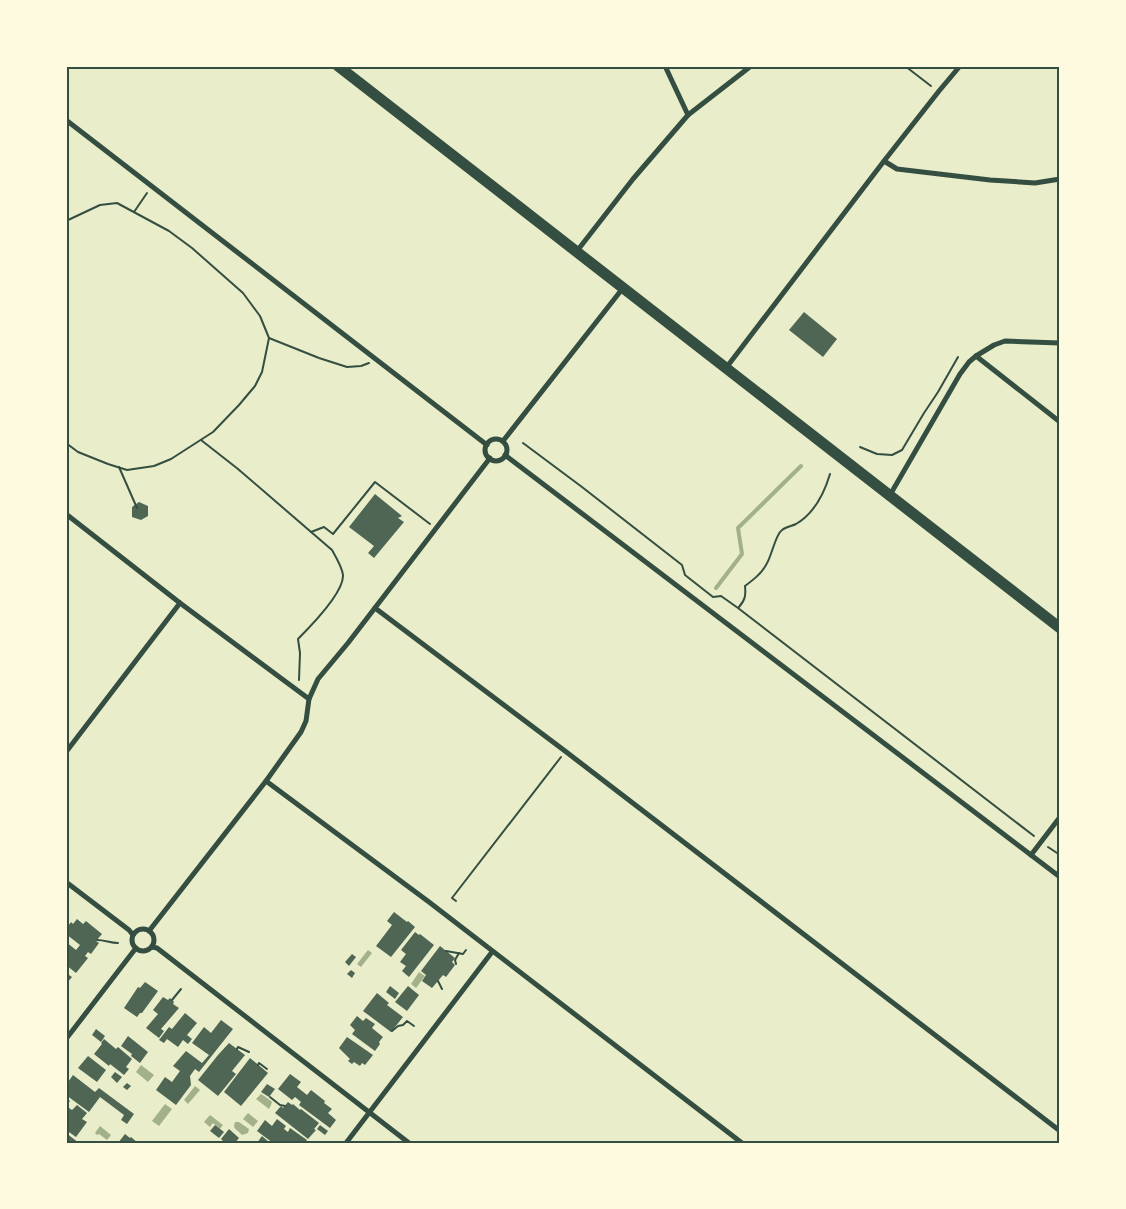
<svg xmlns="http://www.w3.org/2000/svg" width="1126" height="1209" font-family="'Varela Round',sans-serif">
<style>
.water{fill:#a3b18a}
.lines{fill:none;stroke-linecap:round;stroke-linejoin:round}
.stream{stroke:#a3b18a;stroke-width:4}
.building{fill:#4f6655}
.path{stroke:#344e41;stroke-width:2}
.minor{stroke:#344e41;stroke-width:5}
.primary{stroke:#344e41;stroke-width:11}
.neatline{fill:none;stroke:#344e41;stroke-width:2}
</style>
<rect width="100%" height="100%" fill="#e9edc9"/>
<g class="water">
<path d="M368 950 372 953 361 967 357 964Z"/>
<path d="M419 972 425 976 416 988 411 984Z"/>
<path d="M141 1065 154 1075 148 1082 136 1072Z"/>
<path d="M195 1086 200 1090 188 1104 184 1100Z"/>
<path d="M261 1094C263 1095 270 1100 272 1102L271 1105 269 1109 256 1099Z"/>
<path d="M165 1104 172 1109 159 1126 152 1121Z"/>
<path d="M248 1113 258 1121 253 1127 243 1119Z"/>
<path d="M210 1115 223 1125 220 1129 213 1123 210 1127 204 1122Z"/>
<path d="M235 1122H239L249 1129 248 1133 242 1135C240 1132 234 1129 234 1126Z"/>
<path d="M100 1126 111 1135 107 1140 99 1134 97 1135 95 1133Z"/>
</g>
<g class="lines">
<path class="stream" d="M716 588 742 554 738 528 801 466"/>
</g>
<g class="building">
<path d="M804 312 837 339 823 357 789 330Z"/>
<path d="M375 494 402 516 398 518 404 522 374 558 368 553 374 546 349 527Z"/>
<path d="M139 502 148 506V516L141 520 132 517V507Z"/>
<path d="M394 912 407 922 408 921 415 927 391 957 376 946 392 925 387 921Z"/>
<path d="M77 919 83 924 86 921 102 934 96 941 99 943 91 954 88 952 85 956 88 958 76 973 66 965V942L76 950 80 945 66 934 68 933 66 932V929L71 922 73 924Z"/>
<path d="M415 932 419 935 420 934 434 945 409 977 402 971 406 966 400 962 406 954 401 950Z"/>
<path d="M440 946 455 958 452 962 455 965 446 977 443 975 432 988 422 981 426 975 421 971Z"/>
<path d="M352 954 356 957 349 966 345 962Z"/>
<path d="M351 970 355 973 352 978 347 974Z"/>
<path d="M66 973 72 977 66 984Z"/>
<path d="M145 982 158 991 142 1013H140L137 1017 124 1008 138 987 140 988Z"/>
<path d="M390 986 399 993 395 999 386 992Z"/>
<path d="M408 986 419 995 407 1011 395 1002Z"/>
<path d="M377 993 389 1003 387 1005 403 1017 391 1032 363 1011Z"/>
<path d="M163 997 168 1000 170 998 174 1002 173 1004 179 1008 161 1029 164 1031 159 1038 146 1028 158 1014 153 1010Z"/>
<path d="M185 1013 197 1023 187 1035 192 1039 188 1044 183 1040 178 1047 167 1039 164 1043 159 1040 169 1027 172 1029Z"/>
<path d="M357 1016 363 1021 366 1018 375 1024 372 1028 383 1037 379 1042 380 1044 375 1051 352 1034 355 1030 350 1025Z"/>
<path d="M221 1020 233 1029 199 1072 195 1069 190 1076 191 1085 176 1105 156 1090 165 1077 172 1082 180 1071 173 1066 186 1051 202 1063 209 1055 192 1043 204 1027 211 1033Z"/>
<path d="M96 1029 105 1036 101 1042 92 1035Z"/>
<path d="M128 1036 148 1052 140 1063 131 1056 132 1054 121 1046Z"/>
<path d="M347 1037 373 1055 365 1065 362 1063 360 1066 354 1062 352 1064 348 1061 350 1059 339 1048Z"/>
<path d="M104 1039 116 1049 118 1047 132 1059 126 1067 129 1069 124 1075 110 1064 109 1066 94 1054 102 1044 101 1043Z"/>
<path d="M229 1043 245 1055 232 1071 236 1074 218 1096 198 1080 218 1055Z"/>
<path d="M88 1056 106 1070 97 1082 78 1068Z"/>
<path d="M250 1058 268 1073 241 1106 224 1092Z"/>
<path d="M115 1072 122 1077 117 1083 111 1077Z"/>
<path d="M290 1074 301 1082 297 1087 307 1095 311 1090 325 1101 324 1103 332 1109 328 1113 336 1120 330 1128 299 1105 301 1102 295 1097 292 1100 278 1089Z"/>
<path d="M73 1075 95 1092 99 1088 134 1114 127 1124 121 1120 124 1115 100 1097 89 1112 66 1095V1085Z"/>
<path d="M127 1083 131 1086 127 1090 123 1087Z"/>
<path d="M267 1084 275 1089 269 1097 261 1092Z"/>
<path d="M66 1098 70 1101 66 1106 72 1110 77 1105 87 1113 82 1119 87 1122 76 1137 66 1130Z"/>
<path d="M288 1102 292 1105 293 1104 300 1110 301 1109 319 1123 314 1129 316 1130 308 1139 275 1113 281 1106 283 1108Z"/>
<path d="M277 1119 286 1126 284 1129 288 1132 290 1128 307 1140 305 1143H273L257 1131 265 1120 272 1126Z"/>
<path d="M215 1125 224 1132 219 1138 210 1131Z"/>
<path d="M320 1125 328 1131 325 1135 317 1129Z"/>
<path d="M229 1129 239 1138 235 1143H225L221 1139Z"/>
<path d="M66 1133 79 1143H66Z"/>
<path d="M125 1134 130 1138 131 1137 138 1143H118Z"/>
<path d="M262 1136 270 1143H257Z"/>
</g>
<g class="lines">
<g class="path">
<path d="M905 66 931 86"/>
<path d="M134 212 147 193"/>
<path d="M66 221 100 205 117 203 169 231 192 248 243 293 260 316 269 338 262 372 255 386 239 405 213 432 171 459 154 466 127 470 108 464 78 452 66 443"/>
<path d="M269 338 319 358 347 367 361 366 369 363"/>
<path d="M201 440 238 469 332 550C336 557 342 567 343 575 344 592 310 627 298 639L300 653 299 680"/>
<path d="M523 443 582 487 682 565 685 575 713 597 721 596 738 608 1034 836"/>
<path d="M860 447 877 454 892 455 902 450 924 413 938 392 958 357"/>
<path d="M119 467 137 508"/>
<path d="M311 532 324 527 333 534 375 482 430 524"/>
<path d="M739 607C745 600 746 596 745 586 753 580 761 574 766 565 772 556 775 535 782 530 786 527 792 526 796 524 815 513 824 494 830 474"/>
<path d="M1048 847 1060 855"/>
<path d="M456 901 452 898 561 757"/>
<path d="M97 940C105 940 110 943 118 943"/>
<path d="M446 951 463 954 466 950"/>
<path d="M456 964 455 960 459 953"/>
<path d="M438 981 442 989"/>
<path d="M172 1000 181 989"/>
<path d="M392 1031 398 1026 403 1025 407 1021 414 1026"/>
<path d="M237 1049 238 1047 249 1052"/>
<path d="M258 1065 259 1063 267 1069"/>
<path d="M66 1083 67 1084"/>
<path d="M270 1097 280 1105 285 1106"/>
</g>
<g class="minor">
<path d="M688 115 751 66"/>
<path d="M66 120 487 445"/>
<path d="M884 161 939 91 960 66"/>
<path d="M577 251 633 179 688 115 665 66"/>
<path d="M976 356 1060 422"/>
<path d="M726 368 884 161 897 169 990 180 1035 183 1060 179"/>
<circle cx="496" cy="450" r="11"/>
<path d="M503 441 623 288"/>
<path d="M505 455 1060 877"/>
<path d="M890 495 960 374 969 362 976 356 994 345 1005 341 1060 343"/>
<path d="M66 514 180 603 309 699"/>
<path d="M375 608 565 751 1060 1131"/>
<path d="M66 752 180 603"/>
<path d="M266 781 429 902 742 1143"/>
<path d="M1031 855 1060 817"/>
<path d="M66 882 129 930 133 935"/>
<circle cx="143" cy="940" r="11"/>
<path d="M149 931 266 781 301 732 306 721 309 699 318 679 348 643 490 458"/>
<path d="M152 947 157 948 409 1143"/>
<path d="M66 1039 136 948"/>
<path d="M346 1143 492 952"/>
</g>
<path class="primary" d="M338 66 1060 628"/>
</g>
<rect width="1126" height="1209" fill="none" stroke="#fefae0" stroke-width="135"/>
<rect x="68" y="68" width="990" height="1074" class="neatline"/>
</svg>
